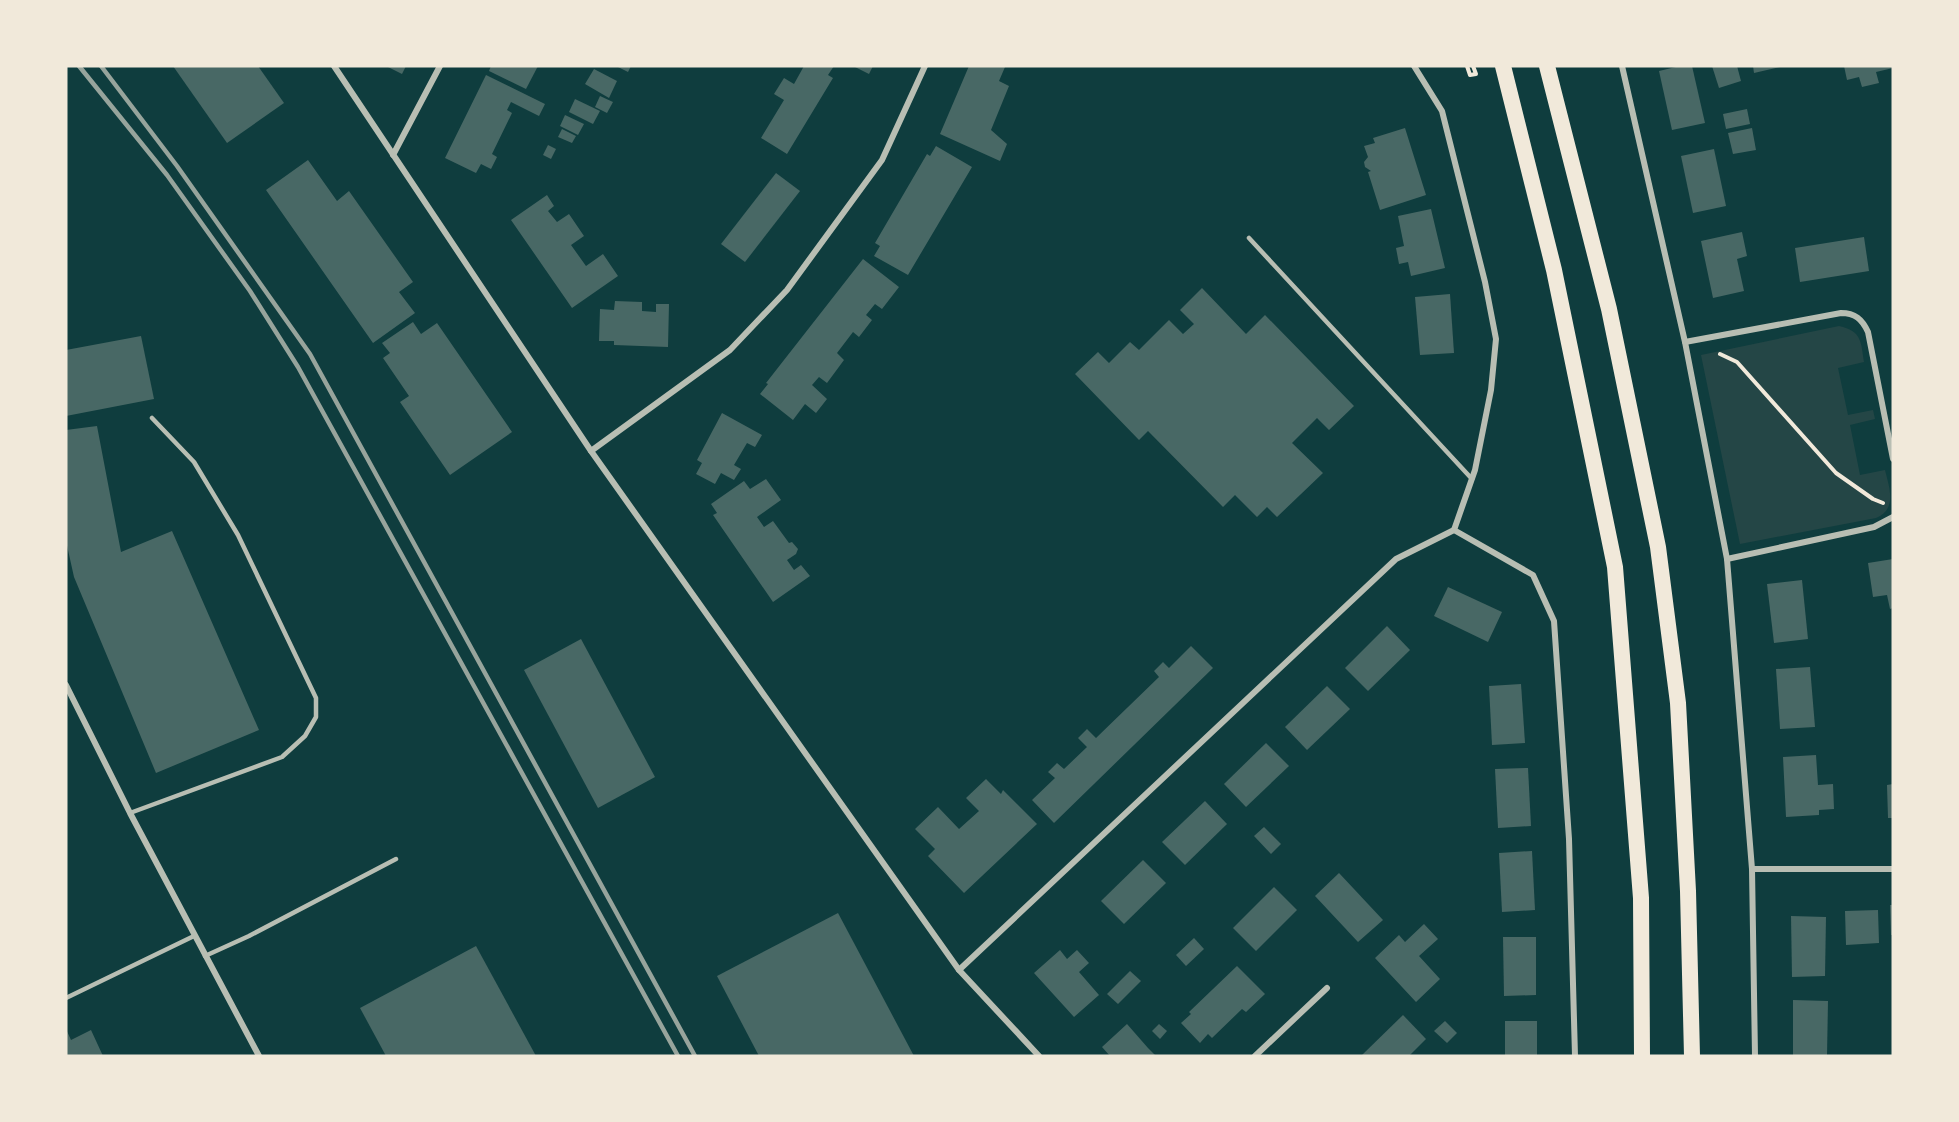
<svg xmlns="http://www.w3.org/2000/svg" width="1959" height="1122" font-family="'Fira Sans',sans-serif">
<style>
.green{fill:#244646}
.building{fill:#486865}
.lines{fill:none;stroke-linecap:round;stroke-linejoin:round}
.path{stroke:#f1e9da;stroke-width:4}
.service{stroke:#b8beb3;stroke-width:4.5}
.minor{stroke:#b8beb3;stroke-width:6}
.trunk{stroke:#f1e9da;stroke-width:16}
.rail{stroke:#97a49c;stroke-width:4.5}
</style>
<rect width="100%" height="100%" fill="#0f3d3e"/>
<path class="green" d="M1839 326C1862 331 1861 342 1864 362L1838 368 1848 415 1873 410 1875 419 1850 425 1860 475 1885 470C1889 487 1898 509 1876 518L1740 544 1701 355Z"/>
<g class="building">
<path d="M173 66H258L284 103 227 143Z"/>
<path d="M386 66H406L402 74Z"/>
<path d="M491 66H538L526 89 489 71Z"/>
<path d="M616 66H631L628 72Z"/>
<path d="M804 66H834L828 75 833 78 787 154 761 138 784 100 774 94 784 78 794 84Z"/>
<path d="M853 66H873L869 74Z"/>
<path d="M969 66 1005 67 999 81 1009 86 991 130 1007 144 1000 161 940 134Z"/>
<path d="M1680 66H1692L1705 123 1672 130 1659 71Z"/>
<path d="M1712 66H1737L1741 81 1719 88Z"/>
<path d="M1753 66H1780V67L1754 73Z"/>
<path d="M1844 66H1893V68L1876 72 1879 83 1862 87 1859 77 1847 80Z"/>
<path d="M594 69 617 81 609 98 585 84Z"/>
<path d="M486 75 545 104 539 116 511 102 507 110 512 113 492 154 497 157 491 169 481 164 476 173 445 158Z"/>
<path d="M600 96 613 102 607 113 595 107Z"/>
<path d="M575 99 600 111 593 124 569 112Z"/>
<path d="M1747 109 1750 124 1726 129 1723 114Z"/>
<path d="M565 115 584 124 578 135 560 126Z"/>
<path d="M1405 128 1426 195 1380 210 1368 172 1371 171 1365 167 1364 162 1368 157 1364 146 1375 143 1373 138Z"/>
<path d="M1752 128 1756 150 1733 154 1728 133Z"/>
<path d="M562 129 576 136 572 143 558 137Z"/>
<path d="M548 145 556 149 551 159 543 155Z"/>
<path d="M936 146 972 167 908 275 874 256 880 246 875 243 927 154 930 156Z"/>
<path d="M1714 149 1726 206 1693 213 1681 156Z"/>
<path d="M308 160 337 201 349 191 413 282 399 292 415 313 373 343 266 190Z"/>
<path d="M776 173 800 191 745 262 721 244Z"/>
<path d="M547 195 554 206 548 211 557 222 569 214 584 236 571 245 586 266 603 254 618 276 572 308 511 220Z"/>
<path d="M1431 209 1445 268 1411 276 1408 262 1399 264 1396 248 1404 246 1398 216Z"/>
<path d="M1742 232 1747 256 1737 259 1744 291 1713 298 1701 241Z"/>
<path d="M1864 237 1869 271 1800 282 1795 248Z"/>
<path d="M863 259 899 287 882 309 875 304 866 315 872 320 859 337 853 332 837 353 844 360 827 383 819 377 812 385 827 399 816 413 805 404 793 420 760 394 768 384 766 383Z"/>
<path d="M1202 288 1246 334 1265 315 1354 406 1329 430 1317 418 1292 443 1323 473 1277 517 1267 507 1257 517 1235 495 1223 507 1148 431 1139 440 1075 374 1098 352 1109 363 1130 342 1139 350 1169 320 1183 334 1194 324 1180 310Z"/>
<path d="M1450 294 1454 353 1420 355 1415 297Z"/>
<path d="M615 301 642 302V311L656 312V304H669L668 347 614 345V341H599L600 309 614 310Z"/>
<path d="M413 322 421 334 437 323 512 432 450 475 400 402 409 396 383 358 390 353 382 343Z"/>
<path d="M141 336 154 399 66 416V350Z"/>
<path d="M722 413 762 435 755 447 747 443 734 465 741 469 734 480 721 473 715 484 696 474 702 463 697 460Z"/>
<path d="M97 426 121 552 172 531 259 730 156 773 74 577 66 541V430Z"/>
<path d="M766 479 781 500 757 517 764 527 773 521 789 543 792 542 798 549 796 554 787 560 794 570 801 565 810 576 773 602 713 515 717 513 711 504 744 481 750 489Z"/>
<path d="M1893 559V608L1890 609 1887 595 1873 597 1868 563Z"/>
<path d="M1802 580 1808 639 1774 643 1767 584Z"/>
<path d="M1448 587 1502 612 1488 642 1434 616Z"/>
<path d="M1387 626 1410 650 1368 691 1345 668Z"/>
<path d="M581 639 655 777 598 808 524 670Z"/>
<path d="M1191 646 1213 668 1054 823 1032 800 1055 778 1048 772 1057 763 1064 769 1087 747 1078 738 1087 729 1096 738 1159 677 1154 671 1163 662 1169 668Z"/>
<path d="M1810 667 1815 727 1780 729 1776 669Z"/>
<path d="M1521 684 1525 743 1492 745 1489 686Z"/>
<path d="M1327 686 1350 709 1307 750 1285 727Z"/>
<path d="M1266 743 1289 766 1246 807 1224 784Z"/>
<path d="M1816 755 1818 785 1833 784 1834 809 1819 810V815L1786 817 1783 757Z"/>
<path d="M1528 768 1531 826 1498 828 1495 769Z"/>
<path d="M986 779 1001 794 1003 790 1037 824 964 893 928 856 935 849 915 829 938 807 959 829 979 811 966 798Z"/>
<path d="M1893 784V818H1888L1887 785Z"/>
<path d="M1205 801 1227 824 1185 865 1162 842Z"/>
<path d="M1264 827 1281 844 1271 854 1254 836Z"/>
<path d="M1532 851 1535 910 1502 912 1499 853Z"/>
<path d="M1143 860 1166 883 1124 924 1101 901Z"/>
<path d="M1339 873 1383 920 1358 942 1315 896Z"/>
<path d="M1274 887 1297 910 1256 951 1233 928Z"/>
<path d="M1890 905H1893V935H1891Z"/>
<path d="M1878 910 1879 943 1846 945 1845 911Z"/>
<path d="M838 913 914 1056H759L717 976Z"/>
<path d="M1791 916 1826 917 1825 976 1792 977Z"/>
<path d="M1424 924 1438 939 1419 956 1440 979 1416 1002 1375 958 1399 935 1405 942Z"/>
<path d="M1503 937H1536V995L1504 996Z"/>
<path d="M1194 938 1204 949 1186 966 1176 955Z"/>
<path d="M476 946 536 1056H386L360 1008Z"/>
<path d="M1060 950 1067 959 1077 950 1089 963 1079 972 1099 995 1074 1017 1034 973Z"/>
<path d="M1237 966 1265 994 1246 1012 1242 1009 1212 1038 1208 1034 1200 1043 1181 1023 1191 1014 1189 1012Z"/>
<path d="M1130 971 1141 981 1118 1004 1107 994Z"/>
<path d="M1793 1000 1828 1001 1827 1056H1793Z"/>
<path d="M1403 1015 1426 1039 1409 1056H1361Z"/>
<path d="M1445 1021 1457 1033 1447 1043 1434 1031Z"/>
<rect x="1505" y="1021" width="32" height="35"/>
<path d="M1127 1024 1148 1048 1156 1056H1110L1102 1047Z"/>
<path d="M1159 1024 1167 1031 1160 1039 1152 1031Z"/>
<path d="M66 1029 71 1040 91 1030 103 1056H66Z"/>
</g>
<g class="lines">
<g class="path">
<path d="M1467 66 1470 75 1476 74 1473 66"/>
<path d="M1720 354 1737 362 1836 473 1873 499 1883 503"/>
</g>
<g class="service">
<path d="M1249 238 1472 479"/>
<path d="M130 813 282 757 305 736 316 717V698L238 535 194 462 152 418"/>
<path d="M205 956 249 936 396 859"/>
<path d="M66 998 194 936"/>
</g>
<g class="minor">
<path d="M334 66 591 451 959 970 1039 1056"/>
<path d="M1414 66 1442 111 1485 282 1496 339 1491 390 1475 470 1454 530 1533 575 1554 621 1569 839 1575 1056"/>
<path d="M1622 66 1685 342 1727 559 1752 869 1755 1056"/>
<path d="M393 155 440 66"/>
<path d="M1685 342 1841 313C1855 313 1862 319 1868 332L1893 459"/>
<path d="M591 451 730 350 787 290 882 160 925 66"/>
<path d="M1727 559 1874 527 1893 517"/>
<path d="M66 685 130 813 259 1056"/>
<path d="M1752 869H1893"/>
<path d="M959 970 1396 559 1454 530"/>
<path d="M1255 1056 1327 988"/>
</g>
<g class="trunk">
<path d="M1503 66 1554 270 1615 567 1641 898 1642 1056"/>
<path d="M1547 66 1609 309 1658 547 1678 703 1688 891 1692 1056"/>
</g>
<g class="rail">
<path d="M79 66 167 175 250 291 298 367 678 1056"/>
<path d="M101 66 177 166 310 354 695 1056"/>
</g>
</g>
<rect width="1959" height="1122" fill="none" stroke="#f1e9da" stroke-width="135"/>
</svg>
